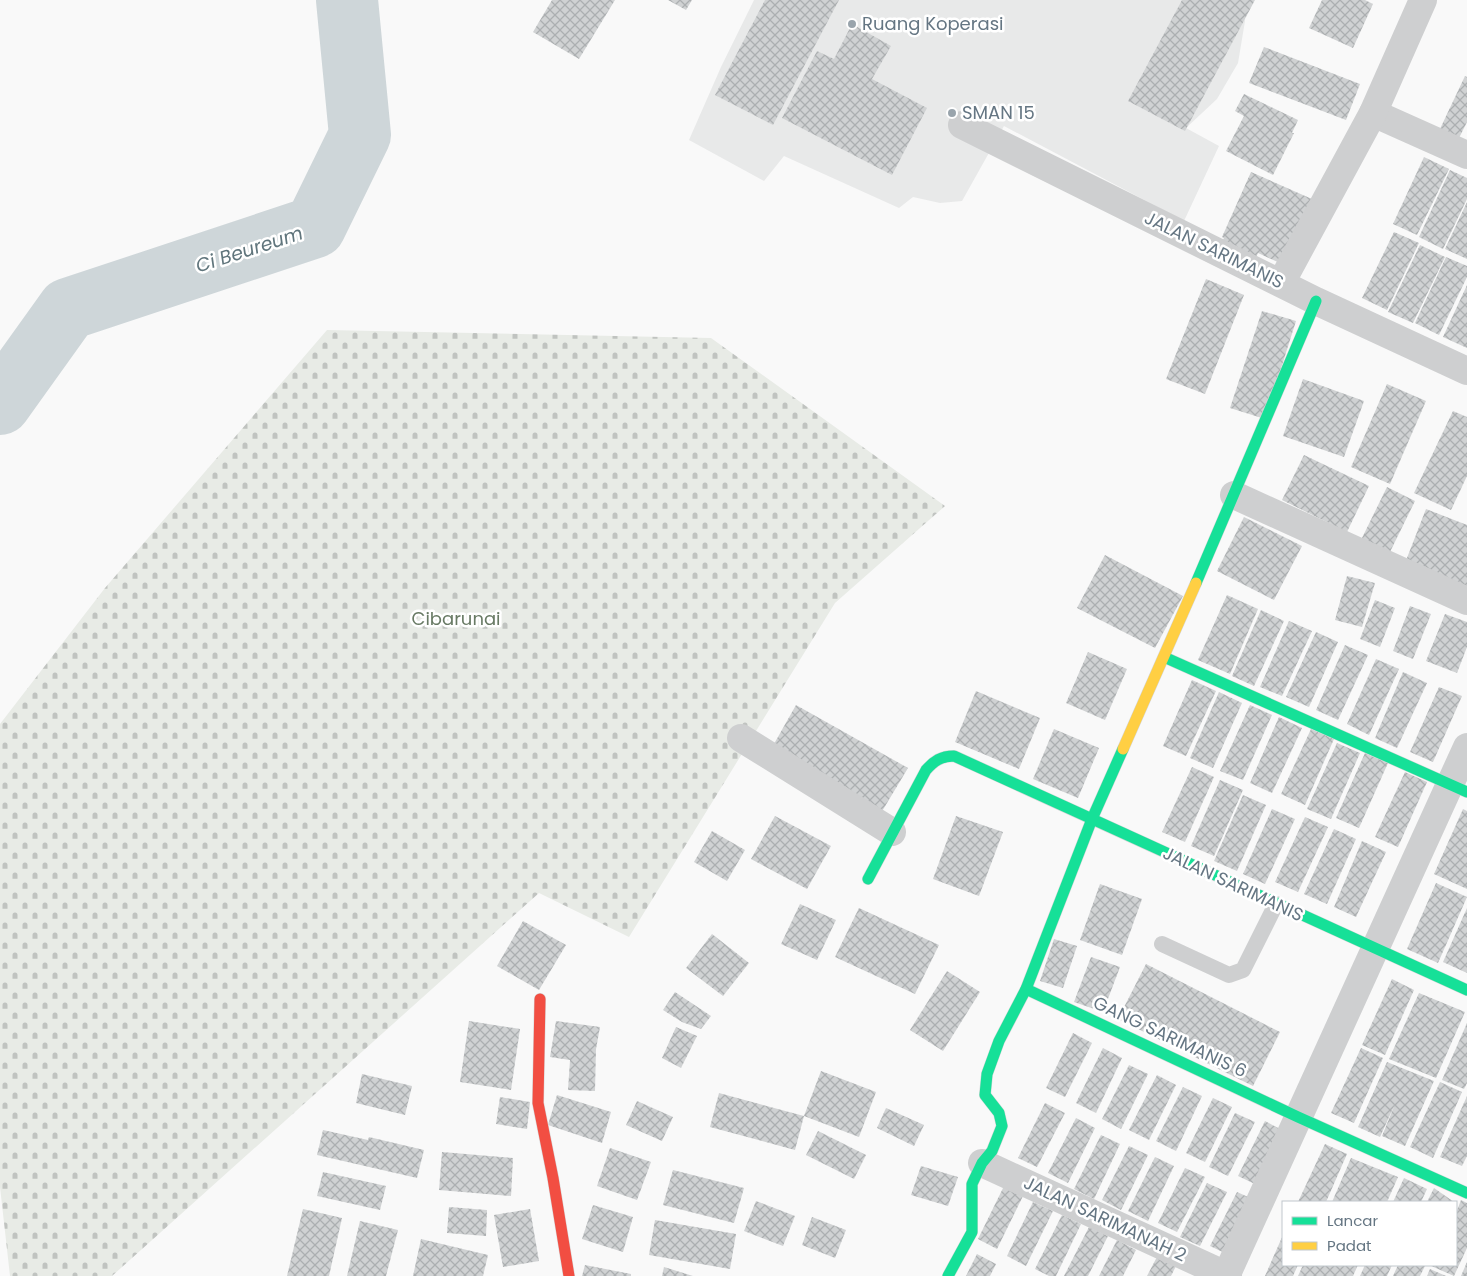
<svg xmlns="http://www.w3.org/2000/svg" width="1467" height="1276" font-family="Poppins,sans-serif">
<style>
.built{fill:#e8e9e9}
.cemetery{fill:url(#cemetery-stones)}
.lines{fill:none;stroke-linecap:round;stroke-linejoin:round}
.river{stroke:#ced6d9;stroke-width:62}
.building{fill:url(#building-cross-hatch)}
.fast-casing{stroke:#d5d6d7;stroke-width:12}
.slow-casing{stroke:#d5d6d7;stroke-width:12}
.jam-casing{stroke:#d5d6d7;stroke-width:12}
.lane{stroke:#cecfd0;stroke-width:16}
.street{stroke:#cecfd0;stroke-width:28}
.fast{stroke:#16e098;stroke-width:11}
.slow{stroke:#ffcf43;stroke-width:11}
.jam{stroke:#f24e42;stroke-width:11}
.poi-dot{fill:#99a4ac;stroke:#fff;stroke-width:2}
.labels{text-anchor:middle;stroke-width:5;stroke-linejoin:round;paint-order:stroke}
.poi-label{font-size:18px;fill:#657683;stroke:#fff;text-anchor:start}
.street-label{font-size:18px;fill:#657683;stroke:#fff}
.park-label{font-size:18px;fill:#687a64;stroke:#fff}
.water-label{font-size:19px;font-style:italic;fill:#60757c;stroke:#fff}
</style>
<defs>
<pattern id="cemetery-stones" width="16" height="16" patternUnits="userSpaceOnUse" patternTransform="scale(1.25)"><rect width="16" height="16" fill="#e8ebe6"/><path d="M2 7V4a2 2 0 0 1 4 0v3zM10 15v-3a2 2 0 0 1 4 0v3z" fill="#c0c3c0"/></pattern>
<pattern id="building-cross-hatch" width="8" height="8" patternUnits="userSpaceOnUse" patternTransform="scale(1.25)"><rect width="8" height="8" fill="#d0d2d3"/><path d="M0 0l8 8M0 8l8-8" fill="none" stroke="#acafb1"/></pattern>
</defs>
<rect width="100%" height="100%" fill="#f9f9f9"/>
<path class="built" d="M754 0H1242L1245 21 1238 63 1217 99 1186 128 1219 146 1184 221 1004 126 962 201 940 203 913 197 899 208 784 156 764 181 689 140 721 67Z"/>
<path class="cemetery" d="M327 330 711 338 945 506 835 603 629 937 539 893 112 1276H10L0 1187V724L105 588Z"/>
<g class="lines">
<path class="river" d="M0 404 68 309 315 227 360 135 347 0"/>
</g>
<g class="building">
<path d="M552 0H615L579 59 533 32Z"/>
<path d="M668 0H692L686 10Z"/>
<path d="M765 0H839L773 125 715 95Z"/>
<path d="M1182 0H1255L1185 131 1128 101Z"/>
<path d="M1322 0H1365L1373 4 1353 48 1309 28Z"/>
<path d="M852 24 891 46 872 79 927 108 892 175 782 118 817 51 834 59Z"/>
<path d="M1264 47 1360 84 1346 120 1249 83Z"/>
<path d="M1465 76 1467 77V122L1458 140 1439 131Z"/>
<path d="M1244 94 1298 120 1292 133H1294L1273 175 1226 151 1244 116 1235 111Z"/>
<path d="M1424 157 1449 169 1417 235 1393 224Z"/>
<path d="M1450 170 1467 178V199L1443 249 1419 237Z"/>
<path d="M1251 172 1312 199 1282 264 1258 253 1253 264 1219 247 1224 238 1222 237Z"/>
<path d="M1467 202V259L1445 249Z"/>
<path d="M1394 232 1419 243 1387 310 1362 298Z"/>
<path d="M1420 245 1445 257 1413 323 1388 312Z"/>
<path d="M1446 257 1467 266V277L1439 335 1415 323Z"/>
<path d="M1206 279 1244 295 1205 394 1166 379Z"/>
<path d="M1467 285V348L1443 337Z"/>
<path d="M1262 311 1296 321 1265 419 1230 408Z"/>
<path d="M1303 379 1364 401 1344 457 1283 436Z"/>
<path d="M1387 384 1426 401 1390 484 1351 467Z"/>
<path d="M1453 411 1467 417V476L1451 510 1414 493Z"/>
<path d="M1304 455 1369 486 1347 532 1282 500Z"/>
<path d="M1387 487 1415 501 1389 554 1361 540Z"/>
<path d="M1426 509 1467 525V588L1405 563Z"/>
<path d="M1244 517 1302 546 1274 600 1217 571Z"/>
<path d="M1105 555 1183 596 1155 648 1077 608Z"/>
<path d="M1347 576 1375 583 1362 627 1335 620Z"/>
<path d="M1227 595 1258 609 1230 674 1198 660Z"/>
<path d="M1375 600 1395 608 1380 647 1360 639Z"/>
<path d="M1410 606 1431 614 1413 659 1393 651Z"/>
<path d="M1261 610 1284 621 1254 686 1232 676Z"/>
<path d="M1445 614 1467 622V647L1457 673 1426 661Z"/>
<path d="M1289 621 1312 631 1282 696 1260 687Z"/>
<path d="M1316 632 1338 642 1309 707 1286 697Z"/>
<path d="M1345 645 1368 655 1338 720 1316 710Z"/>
<path d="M1088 652 1127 669 1105 720 1066 703Z"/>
<path d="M1376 659 1399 669 1369 735 1347 724Z"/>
<path d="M1403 672 1427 683 1397 748 1375 738Z"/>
<path d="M1192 680 1216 691 1186 756 1163 746Z"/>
<path d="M1439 687 1462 696 1433 762 1410 752Z"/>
<path d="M976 691 1040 718 1019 769 955 742Z"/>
<path d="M1219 692 1242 703 1213 768 1190 758Z"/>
<path d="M796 705 908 768 881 813 770 751Z"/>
<path d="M1250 705 1272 715 1243 780 1220 771Z"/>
<path d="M1279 717 1302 728 1272 793 1250 783Z"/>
<path d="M1054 729 1099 748 1078 798 1033 779Z"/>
<path d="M1311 729 1334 739 1305 805 1281 794Z"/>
<path d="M1337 743 1360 753 1331 819 1307 809Z"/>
<path d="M1365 753 1388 763 1359 828 1336 818Z"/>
<path d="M1192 767 1214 777 1185 842 1162 832Z"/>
<path d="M1405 772 1427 782 1398 847 1375 837Z"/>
<path d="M1220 780 1243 790 1214 856 1191 846Z"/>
<path d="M1243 795 1266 805 1237 871 1214 861Z"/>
<path d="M1272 809 1295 819 1265 884 1243 874Z"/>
<path d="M1463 809 1467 811V889L1434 874Z"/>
<path d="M775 816 831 846 807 889 751 859Z"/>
<path d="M956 816 1003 832 979 896 933 879Z"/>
<path d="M1305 817 1328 827 1298 892 1275 882Z"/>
<path d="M1334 829 1356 839 1327 904 1304 894Z"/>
<path d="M712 831 745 850 727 881 694 862Z"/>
<path d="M1362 841 1386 852 1356 917 1334 907Z"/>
<path d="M1436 883 1467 897 1438 963 1407 949Z"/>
<path d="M1100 884 1142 899 1122 955 1080 940Z"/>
<path d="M800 904 836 920 817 960 781 944Z"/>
<path d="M859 908 939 945 915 994 835 957Z"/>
<path d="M1467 908V973L1443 962Z"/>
<path d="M523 921 566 945 539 990 497 966Z"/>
<path d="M712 934 749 963 723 996 686 968Z"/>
<path d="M1054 939 1077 946 1063 988 1040 981Z"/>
<path d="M1091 957 1120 967 1103 1012 1074 1002Z"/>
<path d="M1146 964 1280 1032 1253 1086 1118 1019Z"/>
<path d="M947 971 980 992 943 1051 910 1030Z"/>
<path d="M1392 979 1414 990 1385 1055 1362 1045Z"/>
<path d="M675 992 711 1016 701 1029 682 1022 663 1010Z"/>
<path d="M1419 993 1465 1012 1436 1078 1389 1059Z"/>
<path d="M469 1021 520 1029 511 1090 460 1082Z"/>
<path d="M556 1021 600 1027 596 1049 595 1091 568 1090 570 1060 550 1057Z"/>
<path d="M1467 1023V1083L1464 1089 1442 1080Z"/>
<path d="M676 1027 697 1036 681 1068 662 1058Z"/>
<path d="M1073 1033 1092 1043 1065 1097 1046 1088Z"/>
<path d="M1103 1048 1122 1058 1096 1113 1076 1103Z"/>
<path d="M1361 1048 1383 1058 1354 1123 1331 1113Z"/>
<path d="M1387 1062 1434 1081 1405 1146 1382 1136 1395 1104 1380 1137 1358 1127Z"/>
<path d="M1129 1065 1148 1074 1121 1129 1102 1119Z"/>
<path d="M821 1071 876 1092 859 1137 804 1116Z"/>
<path d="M362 1074 412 1086 405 1115 356 1103Z"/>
<path d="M1157 1075 1176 1085 1149 1140 1129 1130Z"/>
<path d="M1440 1082 1462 1092 1433 1158 1410 1147Z"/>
<path d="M1183 1087 1202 1096 1176 1151 1156 1141Z"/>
<path d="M719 1093 804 1116 795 1150 710 1127Z"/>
<path d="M557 1095 611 1112 602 1143 548 1125Z"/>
<path d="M1467 1096V1156L1462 1166 1440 1157Z"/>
<path d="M500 1097 530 1102 527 1129 496 1124Z"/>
<path d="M1213 1098 1232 1107 1205 1162 1186 1153Z"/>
<path d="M637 1101 673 1117 662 1141 626 1125Z"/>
<path d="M1045 1103 1065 1113 1037 1167 1018 1158Z"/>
<path d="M886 1108 924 1125 914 1146 877 1128Z"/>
<path d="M1235 1113 1255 1122 1228 1176 1209 1167Z"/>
<path d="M1076 1118 1095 1128 1068 1183 1048 1173Z"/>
<path d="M1265 1121 1284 1131 1257 1185 1238 1176Z"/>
<path d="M323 1130 368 1140 369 1137 424 1150 417 1178 317 1155Z"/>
<path d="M818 1131 866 1155 854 1179 806 1155Z"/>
<path d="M1101 1135 1120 1144 1094 1199 1074 1189Z"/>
<path d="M1325 1144 1347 1154 1326 1202H1298Z"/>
<path d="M1129 1146 1148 1155 1121 1210 1102 1200Z"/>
<path d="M610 1148 651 1162 637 1200 597 1186Z"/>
<path d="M442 1152 513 1158 511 1196 439 1190Z"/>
<path d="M1155 1157 1174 1166 1148 1221 1128 1211Z"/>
<path d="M1351 1158 1398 1177 1387 1202H1332Z"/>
<path d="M921 1166 958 1177 948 1206 911 1195Z"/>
<path d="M1185 1168 1205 1177 1177 1232 1158 1223Z"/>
<path d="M673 1170 744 1188 734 1223 663 1205Z"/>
<path d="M323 1172 386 1186 380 1210 317 1196Z"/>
<path d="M1404 1178 1427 1189 1421 1202H1393Z"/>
<path d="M1207 1183 1227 1192 1200 1246 1180 1237Z"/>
<path d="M1005 1184 1024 1194 997 1249 978 1239Z"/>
<path d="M1434 1188 1454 1202H1427Z"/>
<path d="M1237 1192 1257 1201 1229 1255 1210 1246Z"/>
<path d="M1461 1200 1467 1203V1248L1454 1276 1429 1265H1456V1213Z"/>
<path d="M756 1201 795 1216 783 1246 744 1231Z"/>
<path d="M1033 1202 1053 1211 1026 1266 1007 1256Z"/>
<path d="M593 1205 633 1217 623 1252 582 1239Z"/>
<path d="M449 1207 487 1210 486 1236 447 1233Z"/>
<path d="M303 1209 342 1218 329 1276H287Z"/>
<path d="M530 1209 539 1261 503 1267 494 1215Z"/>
<path d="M1062 1215 1081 1224 1056 1276H1049L1035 1269Z"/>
<path d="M812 1217 846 1230 835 1258 802 1245Z"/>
<path d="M655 1220 736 1234 730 1269 649 1255Z"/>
<path d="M360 1221 398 1230 386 1276H347Z"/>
<path d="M1089 1227 1108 1236 1088 1276H1064Z"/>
<path d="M1283 1235V1265H1298L1293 1276H1265Z"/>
<path d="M421 1239 488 1255 483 1276H413Z"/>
<path d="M1117 1240 1136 1250 1123 1276H1099Z"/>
<path d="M977 1254 996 1264 990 1276H966Z"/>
<path d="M1158 1255 1177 1264 1171 1276H1147Z"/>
<path d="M1467 1262V1276H1461Z"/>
<path d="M585 1265 631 1274V1276H582Z"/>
<path d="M1303 1265H1358L1353 1276H1298Z"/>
<path d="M1365 1265H1392L1387 1276H1360Z"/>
<path d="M1398 1265H1422L1425 1266 1420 1276H1393Z"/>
<path d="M664 1267 693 1276H662Z"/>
<path d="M1430 1269 1446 1276H1427Z"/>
</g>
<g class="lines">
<defs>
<g id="fast">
<path d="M1196 583 1316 301"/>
<path d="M1164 657 1467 792"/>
<path d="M868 879 926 770C934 761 941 756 954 756L1467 990"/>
<path d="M1026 989 1298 1117 1467 1193"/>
<path d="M948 1276 972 1232V1184L982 1163 992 1151 1002 1126 999 1113 985 1095 987 1074 999 1041 1026 989 1092 819 1123 749"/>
</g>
<path id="slow" d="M1123 749 1196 583"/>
<path id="jam" d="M540 999 538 1103 553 1178 569 1276"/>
</defs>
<use href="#fast" class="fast-casing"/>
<use href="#slow" class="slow-casing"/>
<use href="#jam" class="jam-casing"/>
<path class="lane" d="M1162 944 1229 975 1243 970 1276 904"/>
<g class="street">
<path d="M1373 113 1467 155"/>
<path d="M962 125 1316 301 1467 371"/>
<path d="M1281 283 1373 113 1423 0"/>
<path d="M1234 495 1467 601"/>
<path d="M741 738 892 832"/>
<path d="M982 1163 1228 1276"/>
<path d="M1226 1276 1467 747"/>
</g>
<use href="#fast" class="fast"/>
<use href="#slow" class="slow"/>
<use href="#jam" class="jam"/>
</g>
<g class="poi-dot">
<circle cx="852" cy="24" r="5"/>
<circle cx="952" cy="113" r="5"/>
</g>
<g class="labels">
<g class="poi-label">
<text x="862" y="30">Ruang Koperasi</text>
<text x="962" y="119">SMAN 15</text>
</g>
<g class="street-label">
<text transform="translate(1214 250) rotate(26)" y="6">JALAN SARIMANIS</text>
<text transform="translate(1233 884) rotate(25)" y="6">JALAN SARIMANIS</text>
<text transform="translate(1170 1037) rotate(25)" y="6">GANG SARIMANIS 6</text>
<text transform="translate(1105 1219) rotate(25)" y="6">JALAN SARIMANAH 2</text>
</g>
<g class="park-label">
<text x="456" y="625">Cibarunai</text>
</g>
<g class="water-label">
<text transform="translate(249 249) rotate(-18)" y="7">Ci Beureum</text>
</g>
</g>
<rect x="1282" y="1201" width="175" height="65" fill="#ffffff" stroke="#c1c8cd"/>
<rect x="1292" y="1217" width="25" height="8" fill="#16e098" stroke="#c1c8cd"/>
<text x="1327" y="1226" font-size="15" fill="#657683">Lancar</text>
<rect x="1292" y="1242" width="25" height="8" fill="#ffcf43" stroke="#c1c8cd"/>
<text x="1327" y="1251" font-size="15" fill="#657683">Padat</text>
</svg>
